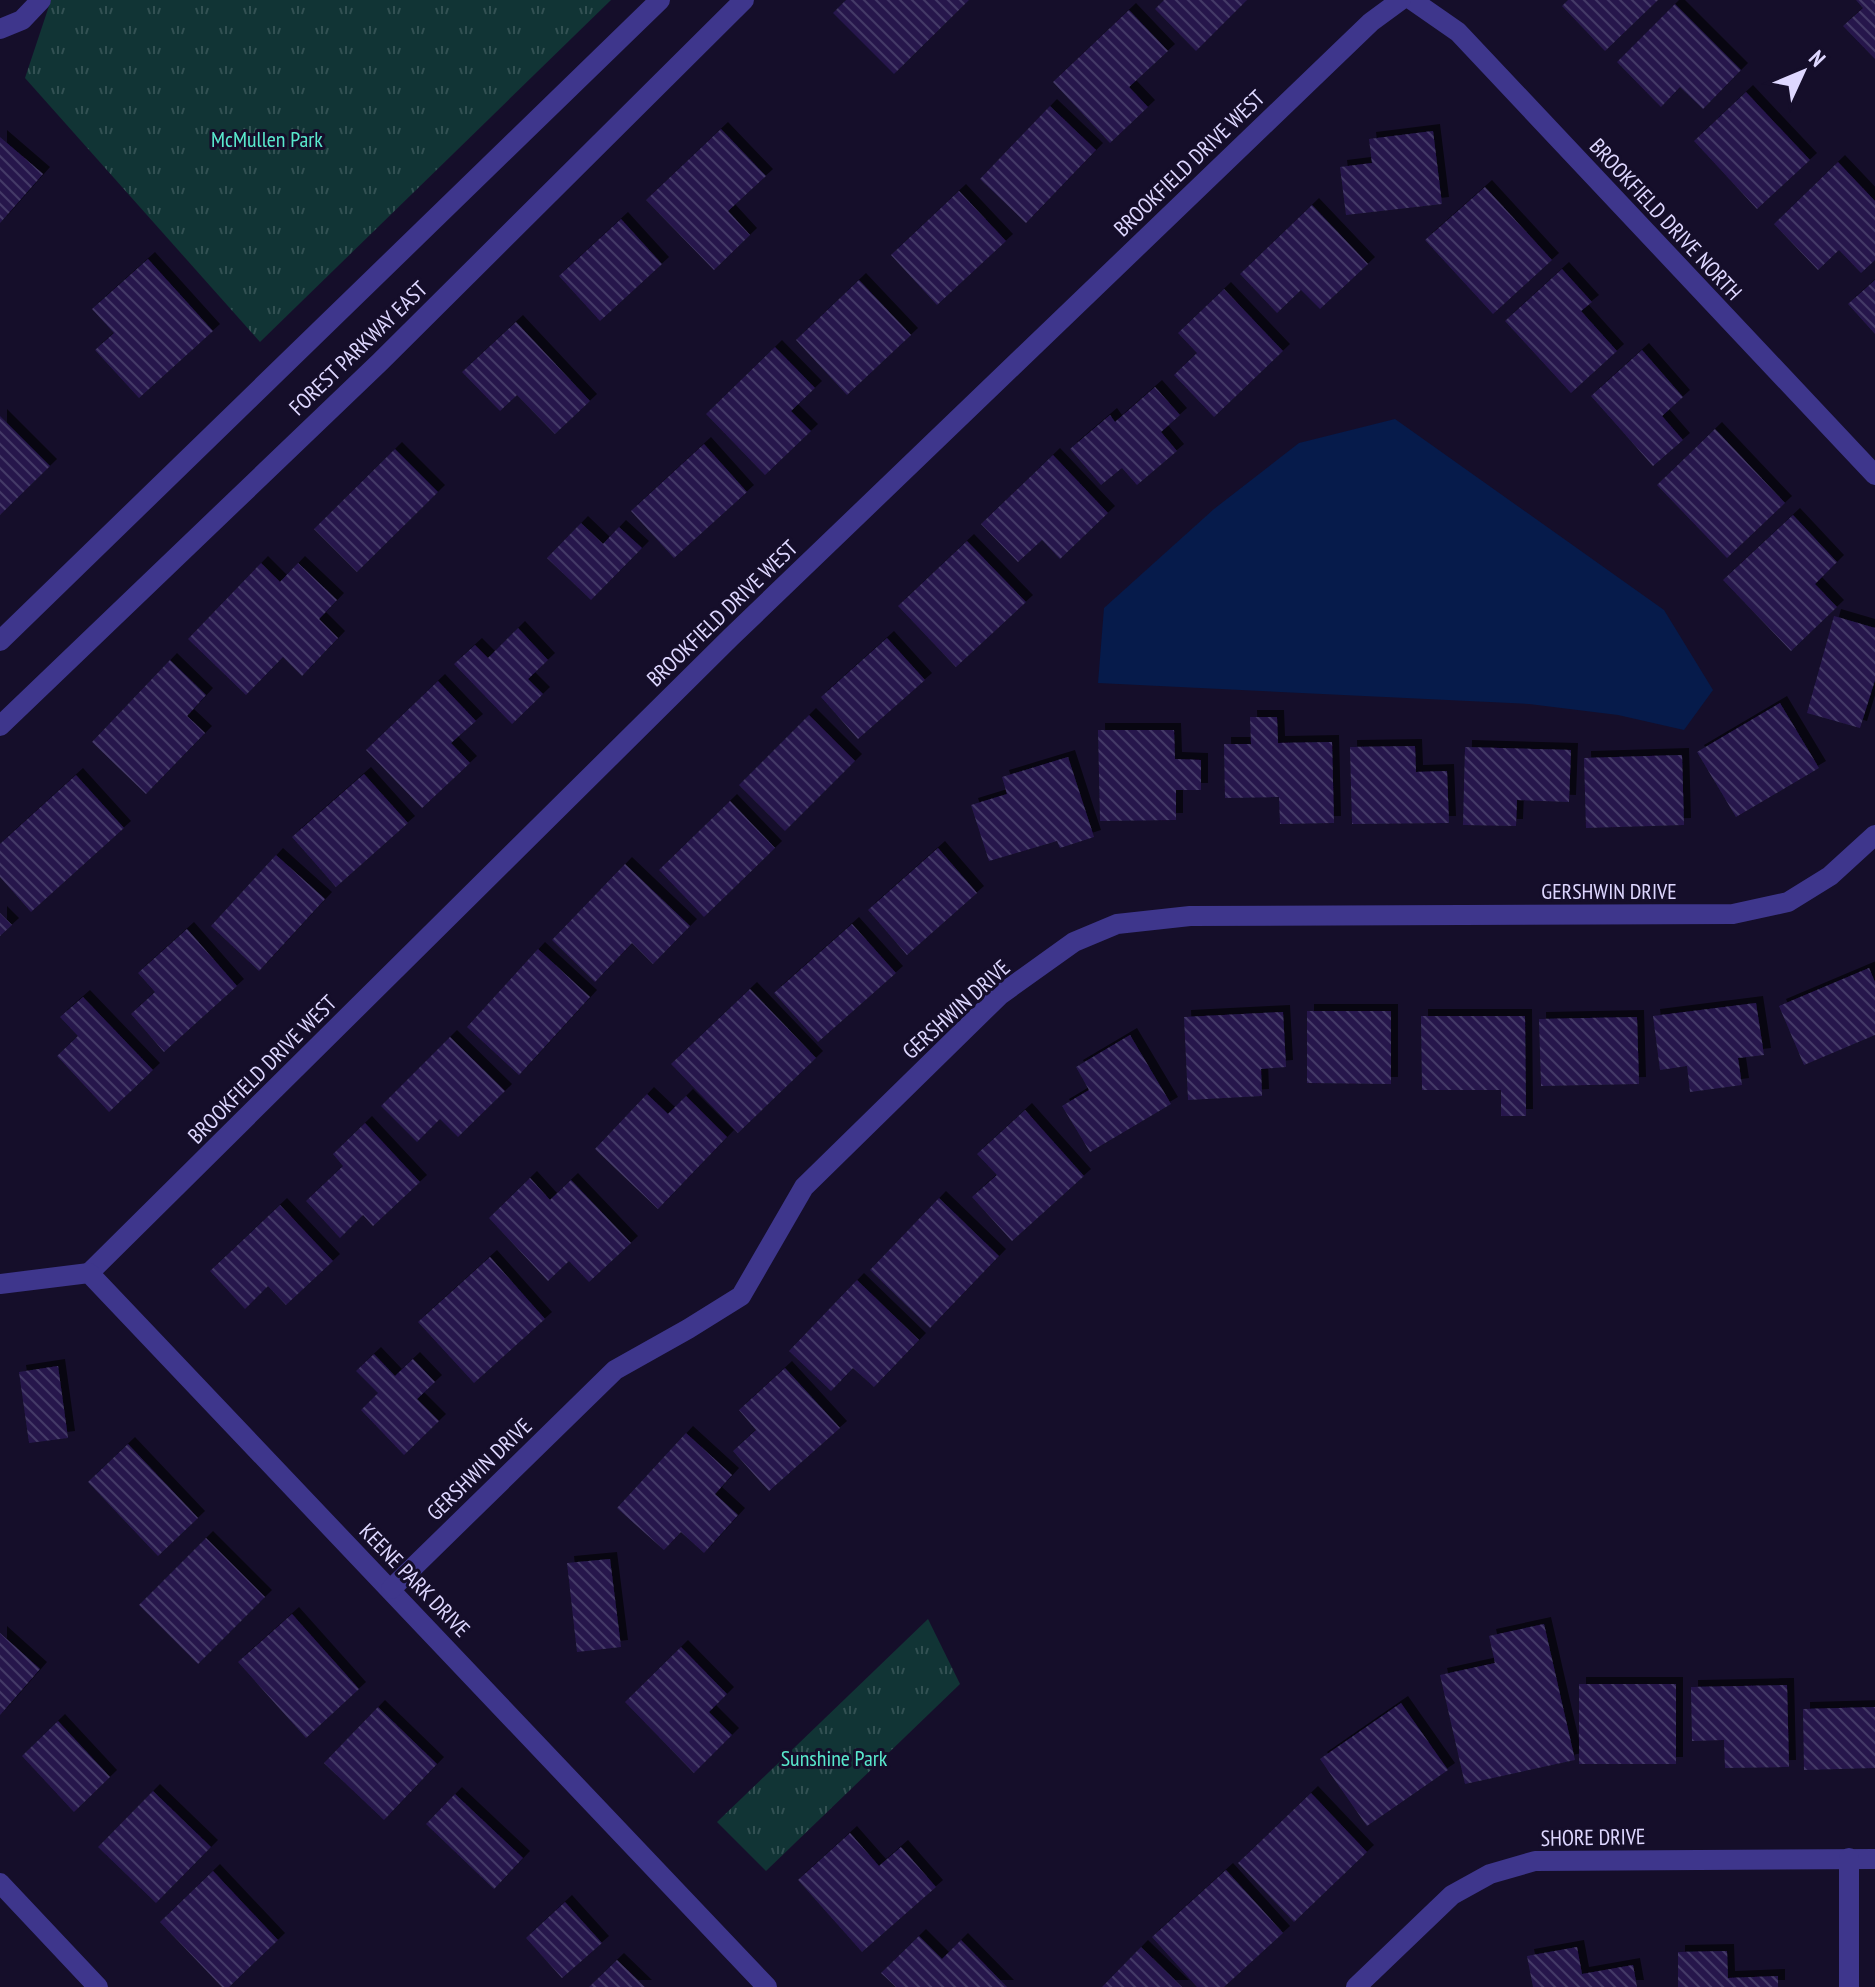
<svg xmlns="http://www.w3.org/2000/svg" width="1875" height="1987" font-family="'PT Sans Narrow',sans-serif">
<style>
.park{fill:url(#park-tufts)}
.water{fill:#061b4b}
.building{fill:url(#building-back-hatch);filter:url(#shadow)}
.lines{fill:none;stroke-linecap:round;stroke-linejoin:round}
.street{stroke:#3e368c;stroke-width:20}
.labels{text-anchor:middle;stroke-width:6;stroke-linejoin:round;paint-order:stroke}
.park-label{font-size:22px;fill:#59e9cd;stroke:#150e2a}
.street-label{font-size:22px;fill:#ded7ff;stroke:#150e2a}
</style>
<defs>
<pattern id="park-tufts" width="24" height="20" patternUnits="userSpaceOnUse" patternTransform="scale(2)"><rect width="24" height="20" fill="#113435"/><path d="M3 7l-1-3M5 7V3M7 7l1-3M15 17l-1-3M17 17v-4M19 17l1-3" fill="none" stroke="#335153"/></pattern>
<pattern id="building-back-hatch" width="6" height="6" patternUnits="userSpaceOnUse" patternTransform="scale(2)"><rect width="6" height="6" fill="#26194c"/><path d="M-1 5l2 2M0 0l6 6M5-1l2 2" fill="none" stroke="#453a67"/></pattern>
<filter id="shadow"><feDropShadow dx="7" dy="-7" stdDeviation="0" flood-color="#0009"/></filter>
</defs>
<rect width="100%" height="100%" fill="#150e2a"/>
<g class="park">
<path d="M51 0H611L260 342 25 78Z"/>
<path d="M928 1619 960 1684 766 1871 717 1822Z"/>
</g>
<path class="water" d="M1395 419 1664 610 1713 690 1684 730 1618 715 1529 704 1098 683 1104 608 1214 509 1299 443Z"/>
<g class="building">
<path d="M846 0H969L894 74 833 13Z"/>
<path d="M1164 0H1247L1196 51 1155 9Z"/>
<path d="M1568 0H1658L1605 51 1562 6Z"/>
<path d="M1856 0H1875V59L1843 26 1863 8Z"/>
<path d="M1675 4 1741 70 1703 109 1680 87 1661 107 1617 62Z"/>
<path d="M1129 10 1168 51 1129 87 1148 107 1110 143 1053 82Z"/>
<path d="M1746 92 1810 160 1757 209 1694 141Z"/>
<path d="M1050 106 1096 150 1026 223 980 179Z"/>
<path d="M721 129 766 176 728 211 750 235 714 270 646 200Z"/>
<path d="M1433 131 1442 204 1346 215 1340 167 1372 163 1369 139Z"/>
<path d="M0 137 43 174 0 223Z"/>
<path d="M1838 162 1875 201V260L1861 273 1839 250 1818 270 1774 224Z"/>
<path d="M1485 187 1552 260 1493 314 1425 240Z"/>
<path d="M959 191 1006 241 937 305 891 255Z"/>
<path d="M1312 205 1368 264 1320 309 1301 290 1277 313 1240 274Z"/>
<path d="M621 219 662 264 600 321 559 276Z"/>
<path d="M148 259 213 331 139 398 95 350 114 333 92 309Z"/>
<path d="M1562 269 1592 302 1581 311 1617 351 1571 393 1505 321Z"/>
<path d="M859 280 911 335 847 395 796 340Z"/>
<path d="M1875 280V334L1848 304Z"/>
<path d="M1224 289 1283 351 1214 417 1174 375 1197 353 1178 333Z"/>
<path d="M516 322 590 401 555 434 517 395 500 411 462 372Z"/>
<path d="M775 347 815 388 791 411 811 431 765 475 706 414Z"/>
<path d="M1642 350 1683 397 1662 416 1683 440 1653 466 1591 396Z"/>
<path d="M1155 387 1180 415 1161 432 1177 451 1137 485 1122 468 1101 485 1070 449 1110 415 1115 422Z"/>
<path d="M0 416 50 466 0 515Z"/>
<path d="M1715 429 1785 503 1727 558 1657 485Z"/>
<path d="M704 444 747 492 674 558 631 511Z"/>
<path d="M395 449 438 492 357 572 314 529Z"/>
<path d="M1053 455 1108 513 1060 559 1042 540 1018 562 981 524Z"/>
<path d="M1793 515 1837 562 1815 584 1837 607 1791 651 1723 580Z"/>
<path d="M581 523 603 544 619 527 642 548 591 600 547 558Z"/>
<path d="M967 541 1026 602 956 667 898 606Z"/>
<path d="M261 563 280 582 298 563 337 600 319 619 338 638 302 676 283 657 246 695 188 639Z"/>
<path d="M1834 616 1875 628V680L1860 728 1807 713Z"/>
<path d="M518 628 548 660 528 679 543 694 512 724 454 664 475 645 488 658Z"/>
<path d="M887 638 925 680 858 739 821 697Z"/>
<path d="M170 660 206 695 187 716 205 733 146 794 92 742Z"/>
<path d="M438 681 476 721 451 743 470 763 422 808 366 750Z"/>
<path d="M1780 703 1819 768 1736 817 1697 752Z"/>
<path d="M809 715 855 761 785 831 739 785Z"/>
<path d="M1250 717H1277L1278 743 1332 742 1334 823 1280 824 1279 797 1225 798 1224 744H1251Z"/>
<path d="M1098 730H1174L1175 759 1201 760V790H1176V820L1100 821Z"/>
<path d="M1415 746 1416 772 1447 771 1449 823 1352 824 1350 747Z"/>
<path d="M1465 747 1571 750 1569 802 1517 800 1516 826 1463 825Z"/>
<path d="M1682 755 1684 825 1586 828 1584 758Z"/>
<path d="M1068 757 1094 837 1060 848 1057 841 989 861 971 805 1007 794 1002 777Z"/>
<path d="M364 774 408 823 336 887 292 837Z"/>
<path d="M76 775 124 828 31 912 0 877V844Z"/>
<path d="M730 801 775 848 704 917 659 870Z"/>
<path d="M938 848 977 893 907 955 868 910Z"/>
<path d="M276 855 325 899 259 971 211 926Z"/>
<path d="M625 864 690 926 653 964 632 943 595 982 552 940Z"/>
<path d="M0 913 12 925 0 936Z"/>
<path d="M852 924 896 973 818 1042 774 993Z"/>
<path d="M187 929 237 986 164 1052 131 1014 155 992 138 973Z"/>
<path d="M538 949 590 997 519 1075 467 1027Z"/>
<path d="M1869 968 1875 982V1035L1804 1065 1779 1006Z"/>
<path d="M750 989 816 1058 738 1133 671 1064Z"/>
<path d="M83 997 153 1070 109 1112 57 1056 78 1036 60 1017Z"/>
<path d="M1756 1003 1764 1055 1738 1058 1742 1085 1690 1092 1687 1066 1660 1070 1653 1016Z"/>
<path d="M1307 1011H1391V1084L1307 1083Z"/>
<path d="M1283 1012 1286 1067 1261 1069 1262 1096 1188 1100 1184 1017Z"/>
<path d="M1421 1016H1525L1526 1116H1501V1090H1422Z"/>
<path d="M1637 1017 1639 1084 1541 1086 1539 1019Z"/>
<path d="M1130 1035 1171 1104 1090 1152 1062 1106 1089 1090 1076 1067Z"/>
<path d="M450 1037 505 1091 458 1137 440 1119 417 1142 381 1106Z"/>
<path d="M647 1094 668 1114 686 1096 727 1137 658 1209 595 1149Z"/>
<path d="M1025 1110 1084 1176 1012 1241 972 1197 997 1175 977 1154Z"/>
<path d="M365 1123 420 1182 373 1226 363 1215 340 1238 306 1201 343 1166 333 1154Z"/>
<path d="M530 1178 550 1200 571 1180 631 1243 589 1282 569 1261 548 1281 489 1218Z"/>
<path d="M939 1198 999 1256 930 1328 870 1270Z"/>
<path d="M280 1205 333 1261 286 1305 268 1286 245 1309 210 1271Z"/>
<path d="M490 1257 545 1319 474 1383 418 1322Z"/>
<path d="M857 1280 919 1340 874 1387 853 1368 831 1391 789 1351Z"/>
<path d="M374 1354 395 1376 413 1359 435 1382 417 1399 439 1421 404 1455 361 1410 378 1393 356 1371Z"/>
<path d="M58 1366 68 1438 29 1443 19 1372Z"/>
<path d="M785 1368 840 1428 769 1491 733 1451 756 1430 739 1410Z"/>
<path d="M686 1433 732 1475 715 1494 738 1515 704 1553 681 1532 664 1550 617 1508Z"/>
<path d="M128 1444 198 1518 158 1556 88 1482Z"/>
<path d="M206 1538 265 1597 198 1664 139 1605Z"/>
<path d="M610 1559 621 1647 577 1652 567 1563Z"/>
<path d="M292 1614 359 1689 306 1738 238 1662Z"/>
<path d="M1544 1624 1575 1760 1465 1784 1440 1675 1495 1663 1489 1636Z"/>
<path d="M0 1633 40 1669 0 1715Z"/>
<path d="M681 1647 727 1694 709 1712 732 1735 694 1773 625 1702Z"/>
<rect x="1579" y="1684" width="97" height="80"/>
<path d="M1787 1685 1789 1767 1725 1768 1724 1740 1692 1741 1691 1687Z"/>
<path d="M1401 1703 1448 1770 1367 1826 1320 1759Z"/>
<path d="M378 1707 437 1764 384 1820 324 1763Z"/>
<path d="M1875 1707V1768L1804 1770 1803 1709Z"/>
<path d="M58 1721 110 1777 74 1812 22 1756Z"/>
<path d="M153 1791 211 1847 156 1903 98 1847Z"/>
<path d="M1311 1793 1367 1852 1294 1922 1238 1863Z"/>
<path d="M455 1794 523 1858 494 1889 426 1824Z"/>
<path d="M850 1833 879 1866 901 1847 936 1887 862 1952 798 1880Z"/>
<path d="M1226 1870 1283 1933 1224 1987H1197L1152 1937Z"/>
<path d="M213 1871 278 1940 229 1987H222L160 1922Z"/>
<path d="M565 1902 602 1943 562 1978 526 1938Z"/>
<path d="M919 1936 942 1959 961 1940 1007 1987H896L881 1973Z"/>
<path d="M1141 1947 1182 1987H1102Z"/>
<path d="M1577 1947 1582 1974 1633 1965 1637 1987H1533L1527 1956Z"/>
<path d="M1727 1951 1728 1978 1778 1976V1987H1678V1952Z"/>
<path d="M617 1960 645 1987H589Z"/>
</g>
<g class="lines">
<g class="street">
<path d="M1412 0 1458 32 1875 475"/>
<path d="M0 29 22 20 41 0"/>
<path d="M0 641 660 0"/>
<path d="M0 726 380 362 744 0"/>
<path d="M89 1273 731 637 1371 22 1401 0"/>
<path d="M0 1284 89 1273 767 1987"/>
<path d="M391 1589 615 1370 688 1329 741 1296 804 1187 1000 995 1074 942 1117 924 1190 916 1733 914 1788 902 1830 876 1875 835"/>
<path d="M0 1883 98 1987"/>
<path d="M1356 1987 1452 1895 1490 1874 1535 1861 1875 1859"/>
<path d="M1849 1987V1858"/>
</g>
</g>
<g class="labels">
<g class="park-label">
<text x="267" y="147">McMullen Park</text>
<text x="834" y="1766">Sunshine Park</text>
</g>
<g class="street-label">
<text transform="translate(1189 163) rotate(-44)" y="8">BROOKFIELD DRIVE WEST</text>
<text transform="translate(1666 219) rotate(47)" y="8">BROOKFIELD DRIVE NORTH</text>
<text transform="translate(358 348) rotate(-44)" y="8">FOREST PARKWAY EAST</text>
<text transform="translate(722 613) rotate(-44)" y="8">BROOKFIELD DRIVE WEST</text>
<text x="1609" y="899">GERSHWIN DRIVE</text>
<text transform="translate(956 1009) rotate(-42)" y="8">GERSHWIN DRIVE</text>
<text transform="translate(262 1069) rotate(-45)" y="8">BROOKFIELD DRIVE WEST</text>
<text transform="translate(479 1469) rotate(-44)" y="8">GERSHWIN DRIVE</text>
<text transform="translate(415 1580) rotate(46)" y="8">KEENE PARK DRIVE</text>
<text transform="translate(1593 1837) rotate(-1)" y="8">SHORE DRIVE</text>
</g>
</g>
<g transform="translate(1803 72) rotate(46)" stroke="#150e2a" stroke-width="6" paint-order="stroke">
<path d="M0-6L14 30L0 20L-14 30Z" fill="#ded7ff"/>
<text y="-12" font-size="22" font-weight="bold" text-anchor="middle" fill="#ded7ff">N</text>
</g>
</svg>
